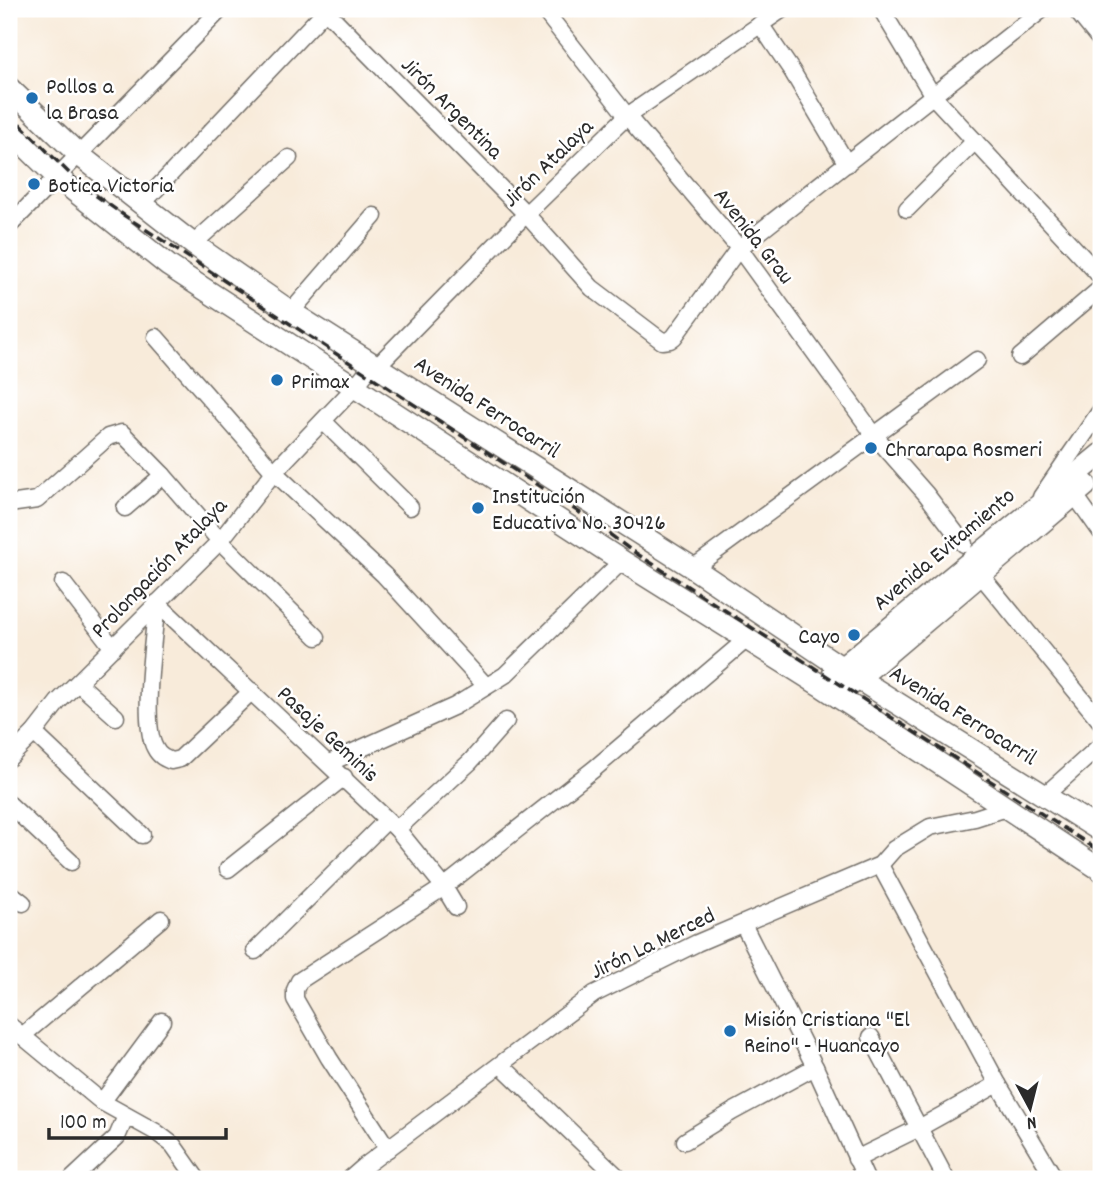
<svg xmlns="http://www.w3.org/2000/svg" width="1110" height="1188" font-family="Dekko,sans-serif">
<style>
.lines{fill:none;stroke-linecap:round;stroke-linejoin:round}
.minor-casing{stroke:#736e68;stroke-width:19}
.major-casing{stroke:#736e68;stroke-width:24}
.minor{stroke:#fff;stroke-width:16}
.major{stroke:#fff;stroke-width:21}
.rail{stroke:#2b2b2b;stroke-width:3.5;stroke-dasharray:10 5;stroke-linecap:butt}
.poi-dot{fill:#1f6fb2;stroke:#fff;stroke-width:2.5}
.labels{text-anchor:middle;stroke-width:5;stroke-linejoin:round;paint-order:stroke}
.poi-label{font-size:23px;fill:#2b2b2b;stroke:#fff;text-anchor:start}
.street-label{font-size:23px;fill:#2b2b2b;stroke:#fff}
</style>
<rect width="100%" height="100%" fill="#fff"/>
<filter id="ink" filterUnits="userSpaceOnUse"><feTurbulence type="fractalNoise" baseFrequency=".0143" numOctaves="2"/><feDisplacementMap in="SourceGraphic" scale="14" xChannelSelector="R" yChannelSelector="G"/><feConvolveMatrix kernelMatrix="1 2 1 2 8 2 1 2 1" color-interpolation-filters="sRGB"/></filter>
<filter id="wash" filterUnits="userSpaceOnUse"><feTurbulence type="fractalNoise" baseFrequency=".00686" numOctaves="4" result="noise"/><feDisplacementMap in="SourceGraphic" scale="28" xChannelSelector="R" yChannelSelector="G"/><feGaussianBlur stdDeviation="1.57" result="paint"/><feColorMatrix in="noise" values="0 0 0 0 0 0 0 0 0 0 0 0 0 0 0 0 0 1.4 0 .05"/><feComposite in="paint" operator="in"/></filter>
<g filter="url(#wash)">
<rect width="100%" height="100%" fill="#f8ebda"/>
</g>
<g filter="url(#ink)">
<g class="lines">
<defs>
<g id="minor">
<path d="M324 9 526 214 592 288 662 341 670 340 674 337 739 248 1043 9"/>
<path d="M543 9 627 116 739 248 875 436 926 494 964 544"/>
<path d="M881 9 933 96 1101 277"/>
<path d="M1075 9 1101 41"/>
<path d="M760 24 792 71 847 164"/>
<path d="M142 204 327 9"/>
<path d="M907 209 975 141"/>
<path d="M9 226 221 9"/>
<path d="M193 244 289 158"/>
<path d="M291 312 374 216"/>
<path d="M156 337 274 472 384 575 486 686"/>
<path d="M1020 357 1101 288"/>
<path d="M323 421 410 507"/>
<path d="M1074 494 1101 532"/>
<path d="M1041 497 1101 410"/>
<path d="M9 504 37 500 108 437 122 433 163 475 220 541 317 637"/>
<path d="M125 508 163 475"/>
<path d="M693 568 977 360"/>
<path d="M980 574 1101 722"/>
<path d="M63 583 113 648"/>
<path d="M157 603 397 829 444 887 456 907"/>
<path d="M157 603C154 633 141 724 155 748 159 756 164 758 171 761L180 759 252 691"/>
<path d="M78 683 116 717"/>
<path d="M34 733 142 835"/>
<path d="M9 758 34 733 58 702 220 541 274 472 355 387 365 374 377 366 526 214 627 116 783 9"/>
<path d="M329 763 455 706 505 675 622 561"/>
<path d="M1044 796 1101 745"/>
<path d="M9 804 71 862"/>
<path d="M397 829 470 762 506 721"/>
<path d="M880 865 998 1084 1055 1179"/>
<path d="M228 869 344 777"/>
<path d="M9 892 23 903"/>
<path d="M743 924 815 1067 866 1179"/>
<path d="M255 951 387 820"/>
<path d="M9 1025 102 1102 156 1132 173 1145 197 1179"/>
<path d="M22 1036 161 919"/>
<path d="M871 1037 946 1179"/>
<path d="M501 1065 620 1179"/>
<path d="M102 1102 162 1021"/>
<path d="M685 1141 732 1112 815 1067"/>
<path d="M388 1149 329 1058 295 999V990L299 981 444 887 594 769 747 639"/>
<path d="M856 1159 919 1128 998 1084"/>
<path d="M72 1179 117 1137 126 1116"/>
<path d="M350 1179 366 1165 594 994 697 943 880 865 894 849 930 827 975 818 1006 808"/>
</g>
<g id="major">
<path d="M9 88 78 154 193 244 291 312 693 568 857 678 1101 831"/>
<path d="M9 130 57 177 169 266 622 561 820 685 1101 870"/>
<path d="M833 675 1101 454"/>
<path d="M849 686 1086 485"/>
</g>
</defs>
<use href="#minor" class="minor-casing"/>
<use href="#major" class="major-casing"/>
<use href="#minor" class="minor"/>
<use href="#major" class="major"/>
<path class="rail" d="M9 113 81 185 125 216 591 520 628 548 1101 852"/>
</g>
</g>
<g class="poi-dot">
<circle cx="32" cy="98" r="7"/>
<circle cx="34" cy="184" r="7"/>
<circle cx="277" cy="380" r="7"/>
<circle cx="871" cy="448" r="7"/>
<circle cx="478" cy="508" r="7"/>
<circle cx="854" cy="635" r="7"/>
<circle cx="730" cy="1031" r="7"/>
</g>
<g class="labels">
<g class="poi-label">
<text x="46" y="93">Pollos a<tspan x="46" dy="26">la Brasa</tspan></text>
<text x="48" y="192">Botica Victoria</text>
<text x="291" y="388">Primax</text>
<text x="885" y="456">Chrarapa Rosmeri</text>
<text x="492" y="503">Institución<tspan x="492" dy="26">Educativa No. 30426</tspan></text>
<text x="840" y="643" text-anchor="end">Cayo</text>
<text x="744" y="1026">Misión Cristiana "El<tspan x="744" dy="26">Reino" - Huancayo</tspan></text>
</g>
<g class="street-label">
<text transform="translate(453 107) rotate(45)" y="8">Jirón Argentina</text>
<text transform="translate(547 162) rotate(-44)" y="8">Jirón Atalaya</text>
<text transform="translate(755 235) rotate(52)" y="8">Avenida Grau</text>
<text transform="translate(488 406) rotate(33)" y="8">Avenida Ferrocarril</text>
<text transform="translate(943 548) rotate(-40)" y="8">Avenida Evitamiento</text>
<text transform="translate(158 567) rotate(-46)" y="8">Prolongación Atalaya</text>
<text transform="translate(964 714) rotate(32)" y="8">Avenida Ferrocarril</text>
<text transform="translate(329 733) rotate(43)" y="8">Pasaje Geminis</text>
<text transform="translate(652 942) rotate(-26)" y="8">Jirón La Merced</text>
</g>
</g>
<rect width="1110" height="1188" fill="none" stroke="#fff" stroke-width="35"/>
<g transform="translate(1030 1108) rotate(173)" stroke="#ffffff" stroke-width="5" paint-order="stroke">
<path d="M0-5L12 26L0 18L-12 26Z" fill="#2b2b2b"/>
<text y="-10" font-size="19" font-weight="bold" text-anchor="middle" fill="#2b2b2b">N</text>
</g>
<path d="M49 1128v10h177v-10" fill="none" stroke="#2b2b2b" stroke-width="3.5"/>
<text x="60" y="1128" font-size="21" fill="#2b2b2b" stroke="#ffffff" stroke-width="5" paint-order="stroke">100 m</text>
</svg>
